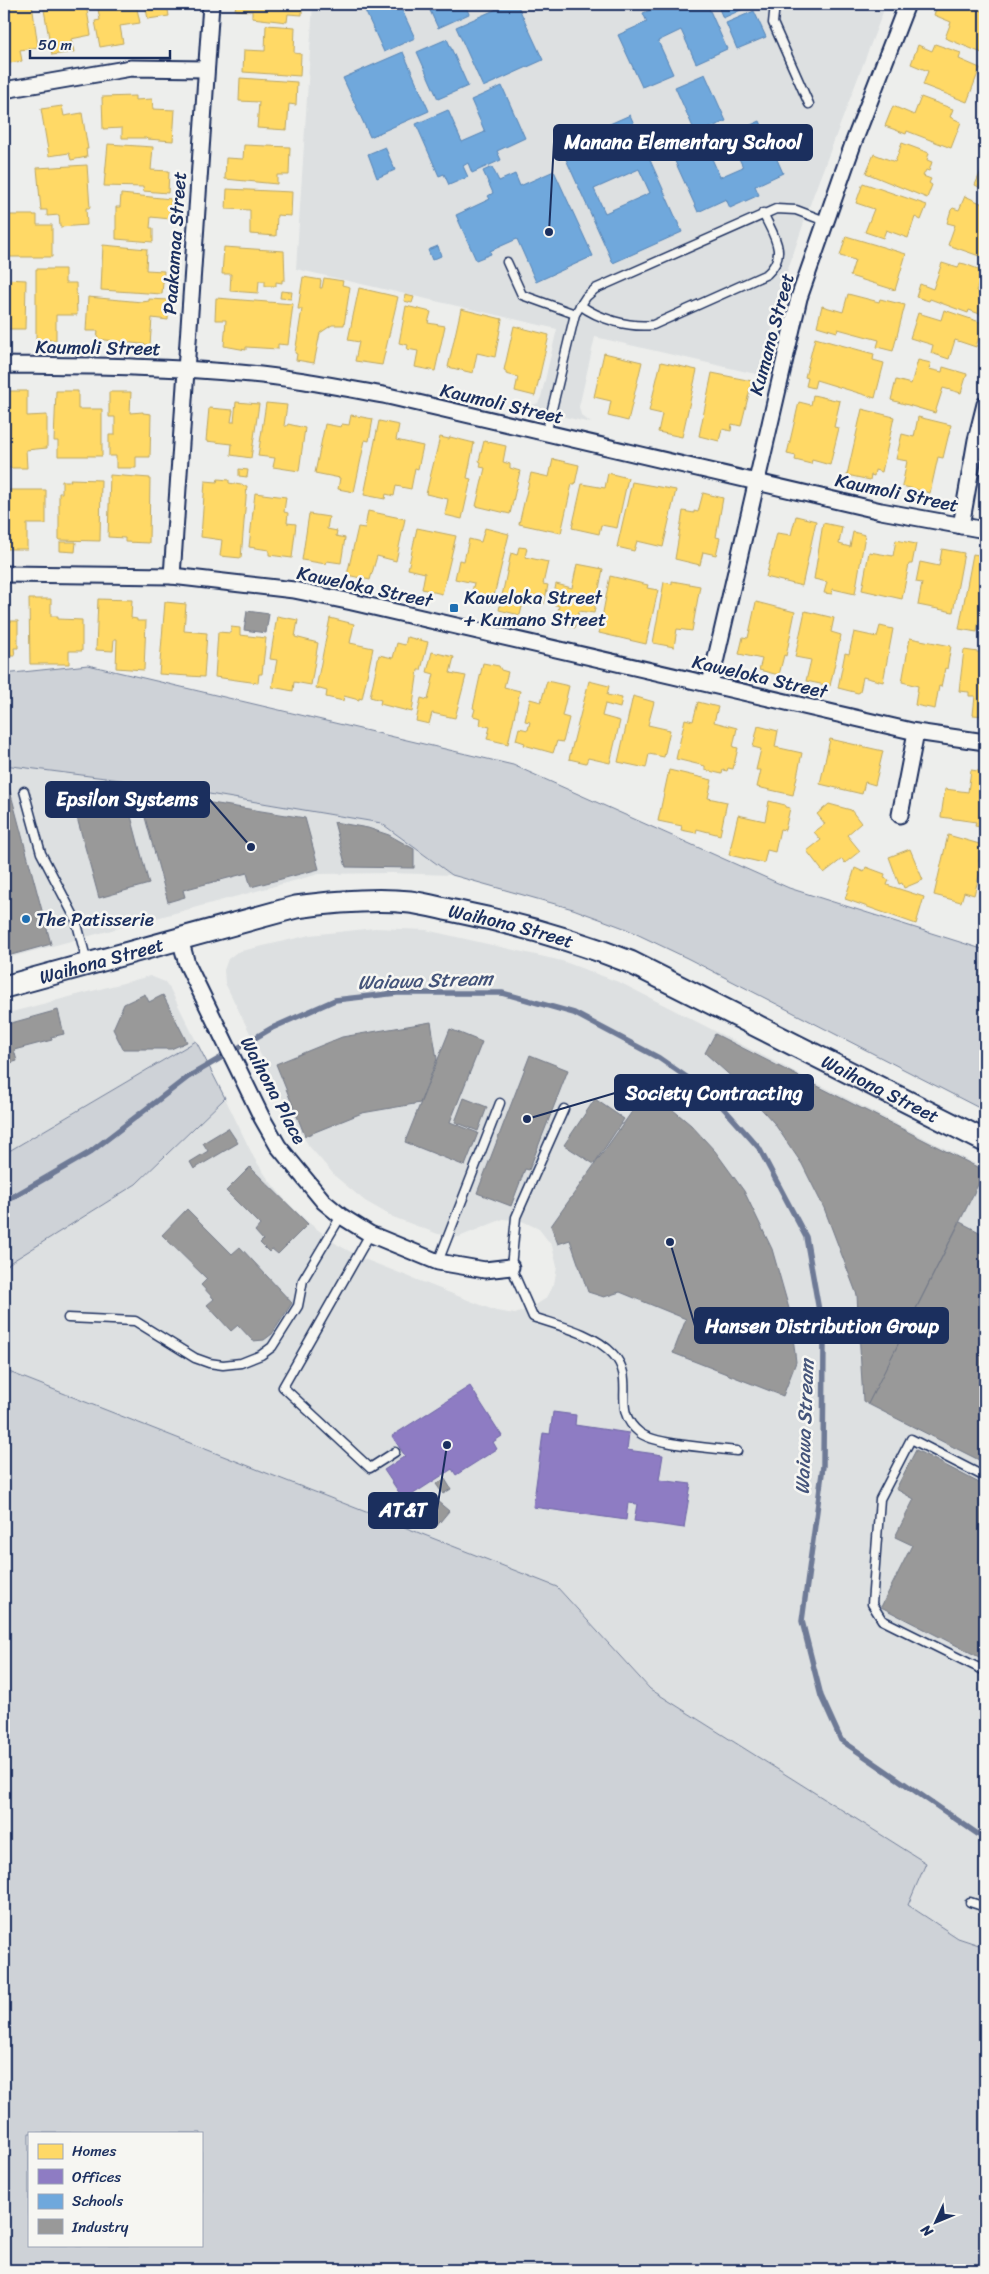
<svg xmlns="http://www.w3.org/2000/svg" width="989" height="2274" font-family="Sriracha,sans-serif">
<style>
.built{fill:#dde0e1}
.green{fill:#ced2d7;stroke:#74809a;fill-rule:evenodd}
.homes{fill:#ffd966;stroke:#bba664}
.offices{fill:#8e7cc3;stroke:#6c65a5}
.schools{fill:#6fa8dc;stroke:#5684b6;fill-rule:evenodd}
.industry{fill:#999;stroke:#737987}
.lines{fill:none;stroke-linecap:round;stroke-linejoin:round}
.stream{stroke:#6e7a96;stroke-width:5.5}
.lane-casing{stroke:#1b2f5e;stroke-width:11}
.street-casing{stroke:#1b2f5e;stroke-width:19}
.secondary-casing{stroke:#1b2f5e;stroke-width:25}
.lane{stroke:#f6f6f2;stroke-width:8}
.street{stroke:#f6f6f2;stroke-width:15}
.secondary{stroke:#f6f6f2;stroke-width:21}
.poi-dot{fill:#1f6fb2;stroke:#f6f6f2;stroke-width:2}
.labels{text-anchor:middle;stroke-width:5;stroke-linejoin:round;paint-order:stroke}
.street-label{font-size:19px;fill:#1b2f5e;stroke:#f6f6f2}
.poi-label{font-size:19px;fill:#1b2f5e;stroke:#f6f6f2;text-anchor:start}
.water-label{font-size:20px;font-style:italic;fill:#44547a;stroke:#f6f6f2}
.leader{fill:none;stroke:#1b2f5e;stroke-width:2}
.callout-dot{fill:#1b2f5e;stroke:#f6f6f2;stroke-width:2}
.callout{fill:#1b2f5e;stroke:#1b2f5e;stroke-width:2}
.callout-label{font-size:20px;text-anchor:middle;font-weight:bold;fill:#fff}
</style>
<rect width="100%" height="100%" fill="#edeeec"/>
<filter id="ink" filterUnits="userSpaceOnUse"><feTurbulence type="fractalNoise" baseFrequency=".02" numOctaves="2"/><feDisplacementMap in="SourceGraphic" scale="10" xChannelSelector="R" yChannelSelector="G"/><feConvolveMatrix kernelMatrix="1 2 1 2 8 2 1 2 1" color-interpolation-filters="sRGB"/></filter>
<g filter="url(#ink)">
<g class="built">
<path d="M313 4H886L813 196 787 272 760 375 595 337 579 407 581 415 591 423 525 408 538 403 541 397 557 329 296 269Z"/>
<path d="M4 765 144 783 381 823 452 875 391 873 319 874 4 959Z"/>
<path d="M375 928 426 930 562 961 621 983 985 1169V1947L958 1938 908 1905 926 1863 650 1689 557 1587 4 1370V1269L11 1262 136 1184 225 1098 254 1158 268 1179 285 1200 309 1223 338 1245 364 1259 496 1311 515 1314 531 1308 545 1299 554 1284 557 1267 552 1246 539 1229 522 1221 503 1219 459 1237 438 1234 393 1217 365 1201 336 1177 309 1146 294 1122 225 983 224 970 228 959 237 952 310 935Z"/>
<path d="M150 976 165 982 170 989 196 1041 4 1154V1014Z"/>
</g>
<g class="green">
<path d="M88 665 513 765 789 888 985 950V1111L687 958 624 928 573 909 452 875 381 823 144 783 4 765V674Z"/>
<path d="M196 1041 225 1098 136 1184 11 1262 4 1269V1154Z"/>
<path d="M4 1370 557 1587 650 1689 926 1863 908 1905 958 1938 985 1947V2270H4ZM29 2133H201V2245H29Z"/>
</g>
<g class="homes">
<path d="M4 4H32L38 47 20 50 22 61 4 64Z"/>
<path d="M43 4H86L91 35 71 39 74 52 52 55Z"/>
<path d="M97 4H136L140 23 120 26 123 43 100 47 95 21 100 20Z"/>
<path d="M145 4H167L169 16 148 19Z"/>
<path d="M236 4H302V15L288 14 287 22 252 18V11L235 10Z"/>
<path d="M938 4H964L985 12V45L982 53 945 38 951 22 934 15Z"/>
<path d="M266 25 295 27 294 53 301 54 300 76 243 72 244 50 265 51Z"/>
<path d="M935 44 961 53 959 59 980 68 967 102 923 85 928 71 911 64 918 45 932 51Z"/>
<path d="M240 78 297 82 296 105 289 104 287 130 257 128 259 102 239 101Z"/>
<path d="M135 96V100L152 99 153 109 175 110 173 141 147 139 146 138H122V128L103 129 102 97Z"/>
<path d="M921 97 953 109 950 117 961 122 951 148 907 131 906 134 885 126 893 106 914 115Z"/>
<path d="M62 106 64 116 82 113 88 149H86L87 157 71 160 69 153 49 156 41 109Z"/>
<path d="M902 143 929 153 927 160 932 162 929 171 926 170 923 176 931 179 929 183 932 185 927 198 866 173 874 154 895 162Z"/>
<path d="M108 144 153 147 151 170 169 171 168 193 143 191 144 187 104 186Z"/>
<path d="M244 145 290 147 289 175H277V184L225 179 226 158 243 159Z"/>
<path d="M985 162V190L975 185Z"/>
<path d="M87 165 90 208H86L87 225 60 227 59 215 47 216V210H41L37 168Z"/>
<path d="M863 183 927 205 921 220 915 217 908 238 886 230 883 238 865 232 874 209 856 203Z"/>
<path d="M227 189 292 192 291 216 277 215 276 236 250 234V210L226 209Z"/>
<path d="M121 194 171 199 170 219 151 217 150 228H153V242L116 239V207H120Z"/>
<path d="M965 196 985 205V258L948 245 955 225 947 223 951 210 953 208 959 210Z"/>
<path d="M4 215H37V225H52V257H4Z"/>
<path d="M846 236 906 254 895 290 850 276 855 260 840 256Z"/>
<path d="M103 245 147 249 146 270 164 271 162 294 101 290Z"/>
<path d="M224 247 284 251 285 280H282V283L276 282V286H265V281H259L258 293 230 291 231 274H222Z"/>
<path d="M942 263 958 268 960 263 965 264 983 271 976 291 985 294V316L969 310 968 313 930 299 929 301 916 297 920 284 933 289Z"/>
<path d="M36 269H65V283H76L77 315H56V340H36Z"/>
<path d="M303 277 321 280 320 288H322L324 278 343 281 342 285 350 287 344 325H332L320 333 314 363 296 360 297 354 295 353 302 309H298Z"/>
<path d="M5 279 26 280 25 329H7V340H4Z"/>
<path d="M359 288 398 297 382 365 355 361 359 342 348 340Z"/>
<path d="M281 291 292 292 291 299 280 298Z"/>
<path d="M848 294 879 302 880 299 905 305 893 351 877 347 879 340 838 329 837 332 817 326 822 306 843 312Z"/>
<path d="M405 295 414 297 412 303 404 301Z"/>
<path d="M88 297 142 302 149 301V299L169 300 168 320 152 318 150 345 97 339 98 331H86Z"/>
<path d="M216 298 293 304 288 345 278 344V349L246 347V350L224 346 226 320H215Z"/>
<path d="M406 306 431 312 428 323 445 326 435 371 415 367 418 351 407 349 408 345 399 343Z"/>
<path d="M461 309 502 319 495 357 477 353 473 373 448 367Z"/>
<path d="M944 310 983 323 976 347 955 340 949 359 931 353 933 345 910 338 918 313 941 320Z"/>
<path d="M514 326 549 335 535 396 515 391 518 377 506 374V371L504 370Z"/>
<path d="M815 338 874 354 873 360 884 363 875 398 816 380 814 388 806 386 808 378 805 377Z"/>
<path d="M604 353 642 362 628 421 608 416 611 401 594 397Z"/>
<path d="M918 360 931 363 929 369 942 372 943 367 967 374 961 393 943 388 935 413 891 400 896 380 911 384Z"/>
<path d="M661 362 697 370 682 437 658 432 662 414 649 411Z"/>
<path d="M712 373 752 381 741 426 732 424 731 431 722 429 719 441 699 436Z"/>
<path d="M5 391H27V416L47 415V448L26 450 27 468H6Z"/>
<path d="M56 391H78V409H102V456H58V441H54Z"/>
<path d="M109 392H131L130 413 143 412V413L151 414 150 457H136V468H116V456H109V435H115V417H109Z"/>
<path d="M813 395 840 401 834 427 839 428 830 465 812 460 811 464 795 460 796 456 787 454 799 402 811 405Z"/>
<path d="M236 402 259 404 251 458 231 455 232 444 206 441 209 408 233 410 231 422H234Z"/>
<path d="M266 403 287 405 284 426H287L288 424 305 428 299 471 273 467 275 458 258 456Z"/>
<path d="M862 409 894 417 882 472 875 470 874 476 871 475 870 480 847 475Z"/>
<path d="M351 415 373 419 369 441 365 440 354 492 338 489 340 478 315 473 325 424 341 427 342 424 349 425Z"/>
<path d="M918 417 951 425 943 458 938 457 930 493 902 486 907 461 896 459 902 434 914 437Z"/>
<path d="M379 421 399 425 396 440 423 446 418 469 415 468 411 489 396 486 394 496 386 494 385 499 364 495Z"/>
<path d="M440 437 449 439 450 437 474 443 467 478 471 479 462 519 445 515 448 499 426 494Z"/>
<path d="M484 441 506 446 503 462 510 464V468L520 471 510 514 476 506 485 468 480 467 481 462 479 461Z"/>
<path d="M553 459 579 465 575 484H572L561 533 519 524 531 473 549 477Z"/>
<path d="M239 469 248 470 247 477 239 476Z"/>
<path d="M608 473 628 478 617 528 601 525 599 534 572 528 582 484 605 488Z"/>
<path d="M110 475 150 478 149 543 125 542V538L108 537Z"/>
<path d="M70 479 101 480 100 541 59 540V493H62V481H71Z"/>
<path d="M218 479 229 480V483L247 486 241 558 220 556 222 540 201 537 205 481 217 482Z"/>
<path d="M632 482 676 490 663 547 637 541 634 551 617 547Z"/>
<path d="M5 490H46V524H27V549H5Z"/>
<path d="M255 493 286 497 284 512 288 513 287 523 296 524 292 558 269 555V550L249 547Z"/>
<path d="M703 493 723 498 716 537 720 538 716 555 703 552 700 565 675 559 683 511 694 513V511L698 512Z"/>
<path d="M368 511 405 519 396 561 377 556 370 580 347 575 358 527 365 528Z"/>
<path d="M309 514 329 517 327 529 337 531 336 536 345 538 341 563 327 561 326 564 302 560Z"/>
<path d="M796 516 816 521 802 586 766 577 777 533 791 535Z"/>
<path d="M823 523 842 527 839 544 850 547 853 532 865 535 855 594 833 589 832 594 824 593 827 582 814 579Z"/>
<path d="M417 528 456 536 442 594 422 589 425 573 408 569Z"/>
<path d="M485 528 509 534 492 604H490L470 600 474 583 455 579 459 560 464 561 469 539 481 542Z"/>
<path d="M896 540 916 544 912 564H909L902 599 862 590 869 552 893 556Z"/>
<path d="M60 542H76L75 552 60 551Z"/>
<path d="M519 547 527 548 525 557 548 562 543 584 548 585 544 604 524 599 520 615 499 610 511 553 517 555Z"/>
<path d="M942 549 964 553 953 612 918 605 922 583 916 582 920 562 939 566Z"/>
<path d="M973 554 985 556V621L979 620 977 632 959 629Z"/>
<path d="M577 564 603 569 594 613 579 611 575 628 555 623 559 606 552 604 556 584 572 588Z"/>
<path d="M610 576 648 585 647 588 658 590 646 644 599 633Z"/>
<path d="M672 581 700 586 692 631 677 629 674 647 653 643 664 582 672 584Z"/>
<path d="M29 599H51V616H58V619L82 620V651H69V664H30Z"/>
<path d="M98 599 132 600 131 618 137 619V621H146L144 670 116 668 117 639H114L113 651 96 650Z"/>
<path d="M165 602 186 604 184 631 207 633 204 677 159 674Z"/>
<path d="M756 602 795 612 786 656 784 655 779 675 759 670 762 659 739 654 743 637 748 638Z"/>
<path d="M805 611 834 618 831 632 841 635 830 686 806 681 811 660 795 657Z"/>
<path d="M277 616 298 620 295 637 318 643 311 685 294 682 293 691 272 687 277 660 270 659Z"/>
<path d="M330 618 354 624 350 643 373 648 362 699 359 698V700L344 696 343 701 326 697 327 691 316 688Z"/>
<path d="M4 621H18V648H14L15 656H4Z"/>
<path d="M880 626 893 629 883 682 863 677 860 692 858 693 838 688 845 653 849 654 854 632 877 637Z"/>
<path d="M231 627 240 628V635L266 638 262 674H259L258 683 215 677 218 632 231 633Z"/>
<path d="M407 637 428 642 421 670H418L412 712 380 704 381 700 370 697 379 655 393 658 397 643 405 645Z"/>
<path d="M910 638 951 646 947 669 945 668 941 687 939 686 935 709 915 705 918 686 902 682Z"/>
<path d="M964 650 985 653V716L973 715 975 696H969V692L959 691Z"/>
<path d="M432 652 454 657 450 673 466 676 455 718 432 713 429 724 416 721 421 698 428 700 434 674 427 672Z"/>
<path d="M483 663 499 666 501 670 508 672 504 687 520 691 508 744 487 739 490 727 480 725 481 718 473 716 475 709 473 708Z"/>
<path d="M547 681 569 686 562 716 569 718 563 742 557 741 553 753 524 745 525 743 516 740 519 728 528 730 530 722 525 721 530 699 541 702Z"/>
<path d="M589 681 609 686 607 695 622 698 620 708 605 704 602 716 620 721 610 763 588 758 586 763 569 759Z"/>
<path d="M633 696 654 702 648 725 670 730 664 757 649 754 646 768 618 762Z"/>
<path d="M698 702 718 707 714 722 737 728 733 747 738 748 733 769 728 768 727 771 723 770 722 774 705 770V766L676 759 685 719 693 721Z"/>
<path d="M758 726 778 731 775 747 802 753 793 795 757 787 761 770H756L761 749 753 747Z"/>
<path d="M830 739 883 751 875 785 865 782 862 794 820 784Z"/>
<path d="M669 770 712 780 708 798 727 802 720 835 697 829 696 833 681 830 682 826 658 821Z"/>
<path d="M971 770 985 772V828L975 826 976 822 941 817 945 789 968 792Z"/>
<path d="M769 801 785 805V807L790 808 785 830 780 829 775 852 767 850 764 863 729 855 738 815 765 821Z"/>
<path d="M829 804 851 810 861 823 847 835 860 851 845 863 842 859 824 873 807 851 821 840 814 832 825 824 817 814Z"/>
<path d="M948 835 983 845 979 861H983L974 895 964 892 961 902 934 895Z"/>
<path d="M910 849 923 880 904 888 902 883 899 884 889 857Z"/>
<path d="M866 867 885 874 884 878 889 880 887 885 924 897 916 924 845 899 855 868 864 872Z"/>
</g>
<g class="offices">
<path d="M470 1386 502 1436 493 1442 497 1449 456 1475 452 1469 404 1500 384 1470 405 1456 392 1436Z"/>
<path d="M553 1412 576 1415 575 1425 629 1433 627 1450 663 1455 659 1480 691 1484 684 1528 634 1521 637 1504 628 1503 626 1520 533 1507 543 1433 550 1434Z"/>
</g>
<g class="schools">
<path d="M362 4H405L400 6 415 38 384 52Z"/>
<path d="M427 4H465L469 14 438 28Z"/>
<path d="M508 4H517L543 60 483 87 456 27Z"/>
<path d="M664 4H673L675 10 689 4H707L727 49 696 63 681 30 658 41 673 74 642 87 618 35 647 22 643 13Z"/>
<path d="M717 4H751L752 5 723 18Z"/>
<path d="M754 11 766 37 737 49 726 23Z"/>
<path d="M447 39 468 86 438 99 417 52Z"/>
<path d="M403 52 429 111 370 137 343 78Z"/>
<path d="M705 74 726 121 696 134 675 87Z"/>
<path d="M502 86 525 138 497 151 501 160 472 173 468 163 463 166 468 177 449 185 444 174 439 176 416 124 448 110 462 142 485 132 471 100Z"/>
<path d="M630 115 682 232 613 263 560 146ZM639 169 650 193 605 213 594 189Z"/>
<path d="M760 121 783 173 755 186 759 195 730 208 726 199 698 212 674 159 706 145 720 177 743 167 728 135Z"/>
<path d="M385 147 395 170 377 178 368 154Z"/>
<path d="M492 167 499 181 515 174 520 186 554 171 593 256 536 282 517 239 490 251 491 254 476 260 456 215 490 199 488 196 493 193 483 171Z"/>
<path d="M438 246 441 256 432 260 428 250Z"/>
</g>
<g class="industry">
<path d="M247 611 269 614 266 633 244 630Z"/>
<path d="M4 776H6L51 944 4 957Z"/>
<path d="M180 798 305 818 319 869 251 887 247 873 183 890 185 897 168 902 140 799Z"/>
<path d="M127 801 149 884 99 898 76 814Z"/>
<path d="M334 822 368 828 389 835 414 849V868L346 867Z"/>
<path d="M145 994 149 1002 163 995 187 1042 171 1049H123L113 1029 124 1004Z"/>
<path d="M58 1010 64 1034 51 1037 52 1040 14 1050 17 1061 4 1065V1025Z"/>
<path d="M431 1022 437 1059 420 1103 362 1113 305 1136 276 1064 342 1037Z"/>
<path d="M450 1029 482 1042 450 1122 478 1133 465 1166 405 1142Z"/>
<path d="M715 1034 985 1171 868 1404 863 1401 857 1295 824 1208 802 1164 774 1123 736 1081 705 1053Z"/>
<path d="M530 1055 568 1070 529 1170 525 1169 511 1206 477 1193Z"/>
<path d="M648 1089 691 1125 715 1151 744 1191 772 1249 790 1312 796 1362 783 1396 673 1353 686 1319 620 1292 604 1297 588 1292 570 1240 558 1244 551 1226Z"/>
<path d="M464 1098 487 1107 478 1131 455 1122Z"/>
<path d="M595 1099 624 1119 594 1164 564 1145Z"/>
<path d="M228 1128 238 1143 194 1169 190 1162 208 1151 203 1143Z"/>
<path d="M250 1167 308 1224 278 1254 272 1249 269 1252 260 1243 263 1240 255 1231 260 1225 226 1191Z"/>
<path d="M187 1209 232 1254 240 1247 292 1303 272 1334 264 1340 253 1341 238 1325 231 1331 207 1305 214 1299 201 1285 207 1279 162 1235Z"/>
<path d="M960 1222 985 1235V1463L868 1404Z"/>
<path d="M916 1450 985 1486V1660L881 1607 912 1545 895 1537 914 1499 896 1489Z"/>
<path d="M445 1479 451 1489 443 1494 436 1484Z"/>
<path d="M431 1496 449 1511 435 1528 417 1513Z"/>
</g>
<g class="lines">
<path class="stream" d="M4 1202 89 1153 188 1077 272 1028 335 1000 397 993H502L574 1013 659 1058 711 1094 759 1148 806 1237 824 1339 823 1466 802 1621 821 1696 841 1740 985 1839"/>
<defs>
<g id="lane">
<path d="M775 4 773 23 809 104"/>
<path d="M507 262 522 295 575 314"/>
<path d="M580 305C599 319 629 328 653 325L767 274C789 254 773 235 763 213"/>
<path d="M546 434 575 314 586 297 595 289 776 209 796 210 825 221"/>
<path d="M24 791 41 853 76 920 87 962"/>
<path d="M564 1109 516 1217 511 1267 533 1317C560 1326 593 1333 613 1354 638 1381 609 1409 640 1433 656 1445 715 1448 737 1451"/>
<path d="M370 1234 283 1387 370 1468 395 1452"/>
<path d="M438 1262 500 1103"/>
<path d="M68 1318 135 1321 195 1358 209 1363 223 1365 241 1363 261 1355 272 1347 298 1306 303 1280 341 1216"/>
<path d="M985 1477 911 1439 880 1499 872 1604 882 1620 985 1671"/>
<path d="M970 1902 985 1907"/>
</g>
<g id="street">
<path d="M4 90 131 68 206 69"/>
<path d="M4 365C83 366 162 366 240 373 290 377 339 387 388 396L881 511 985 530"/>
<path d="M961 526 976 440 985 404"/>
<path d="M4 574 172 576 294 590 352 602 916 732 985 742"/>
<path d="M172 576 211 4"/>
<path d="M710 684 799 298 853 144 907 4"/>
<path d="M900 815 916 732"/>
<path d="M180 939 187 964 262 1118 278 1146 324 1202 341 1216 370 1234 438 1262 485 1270 511 1267"/>
</g>
<g id="secondary">
<path id="s1" d="M4 987 296 907C333 902 373 898 410 902 426 904 443 909 459 912 518 924 574 940 630 962L985 1141"/>
</g>
</defs>
<use href="#lane" class="lane-casing"/>
<use href="#street" class="street-casing"/>
<use href="#secondary" class="secondary-casing"/>
<use href="#lane" class="lane"/>
<use href="#street" class="street"/>
<use href="#secondary" class="secondary"/>
</g>
</g>
<g class="poi-dot">
<rect x="449" y="603" width="10" height="10" rx="2.5"/>
<circle cx="26" cy="919" r="5"/>
</g>
<g class="labels">
<g class="street-label">
<text transform="translate(174 243) rotate(-86)" y="7">Paakamaa Street</text>
<text transform="translate(771 334) rotate(-75)" y="7">Kumano Street</text>
<text transform="translate(98 347) rotate(1)" y="7">Kaumoli Street</text>
<text transform="translate(502 403) rotate(13)" y="7">Kaumoli Street</text>
<text transform="translate(897 492) rotate(12)" y="7">Kaumoli Street</text>
<text transform="translate(365 586) rotate(12)" y="7">Kaweloka Street</text>
<text transform="translate(760 676) rotate(13)" y="7">Kaweloka Street</text>
<text dy="7" stroke="none"><textPath href="#s1" startOffset="521">Waihona Street</textPath></text>
<text dy="7" stroke="none"><textPath href="#s1" startOffset="101">Waihona Street</textPath></text>
<text dy="7" stroke="none"><textPath href="#s1" startOffset="926">Waihona Street</textPath></text>
<text transform="translate(274 1090) rotate(62)" y="7">Waihona Place</text>
</g>
<g class="poi-label">
<text x="464" y="604">Kaweloka Street<tspan x="464" dy="22">+ Kumano Street</tspan></text>
<text x="36" y="926">The Patisserie</text>
</g>
<g class="water-label">
<text transform="translate(425 980) rotate(-2)" y="7">Waiawa Stream</text>
<text transform="translate(804 1427) rotate(-88)" y="7">Waiawa Stream</text>
</g>
</g>
<path class="leader" d="M549 232L554 142M251 847L209 799M527 1119L615 1093M670 1242L695 1326M447 1445L437 1510"/>
<g class="callout-dot">
<circle cx="549" cy="232" r="5"/>
<circle cx="251" cy="847" r="5"/>
<circle cx="527" cy="1119" r="5"/>
<circle cx="670" cy="1242" r="5"/>
<circle cx="447" cy="1445" r="5"/>
</g>
<g class="callout">
<rect x="554" y="125" width="258" height="35" rx="5"/>
<rect x="46" y="782" width="163" height="35" rx="5"/>
<rect x="615" y="1075" width="198" height="35" rx="5"/>
<rect x="695" y="1308" width="253" height="35" rx="5"/>
<rect x="369" y="1493" width="68" height="35" rx="5"/>
</g>
<g class="callout-label">
<text x="683" y="149">Manana Elementary School</text>
<text x="127" y="806">Epsilon Systems</text>
<text x="714" y="1100">Society Contracting</text>
<text x="822" y="1333">Hansen Distribution Group</text>
<text x="403" y="1517">AT&amp;T</text>
</g>
<rect width="989" height="2274" fill="none" stroke="#f6f6f2" stroke-width="20"/>
<rect x="10" y="10" width="969" height="2254" fill="none" stroke="#1b2f5e" stroke-width="2" filter="url(#ink)"/>
<rect x="28" y="2132" width="175" height="115" fill="#f6f6f2" stroke="#9ea6b7"/>
<rect x="38" y="2144" width="25" height="15" fill="#ffd966" stroke="#9ea6b7"/>
<text x="72" y="2156" font-size="15" fill="#1b2f5e">Homes</text>
<rect x="38" y="2169" width="25" height="15" fill="#8e7cc3" stroke="#9ea6b7"/>
<text x="72" y="2182" font-size="15" fill="#1b2f5e">Offices</text>
<rect x="38" y="2194" width="25" height="15" fill="#6fa8dc" stroke="#9ea6b7"/>
<text x="72" y="2206" font-size="15" fill="#1b2f5e">Schools</text>
<rect x="38" y="2219" width="25" height="15" fill="#999999" stroke="#9ea6b7"/>
<text x="72" y="2232" font-size="15" fill="#1b2f5e">Industry</text>
<g transform="translate(936 2222) rotate(226)" stroke="#f6f6f2" stroke-width="4" paint-order="stroke">
<path d="M0-4L9 19L0 12L-9 19Z" fill="#1b2f5e"/>
<text y="-8" font-size="14" font-weight="bold" text-anchor="middle" fill="#1b2f5e">N</text>
</g>
<path d="M30 50v8h140v-8" fill="none" stroke="#1b2f5e" stroke-width="2.5"/>
<text x="38" y="50" font-size="15" fill="#1b2f5e" stroke="#f6f6f2" stroke-width="4" paint-order="stroke">50 m</text>
</svg>
